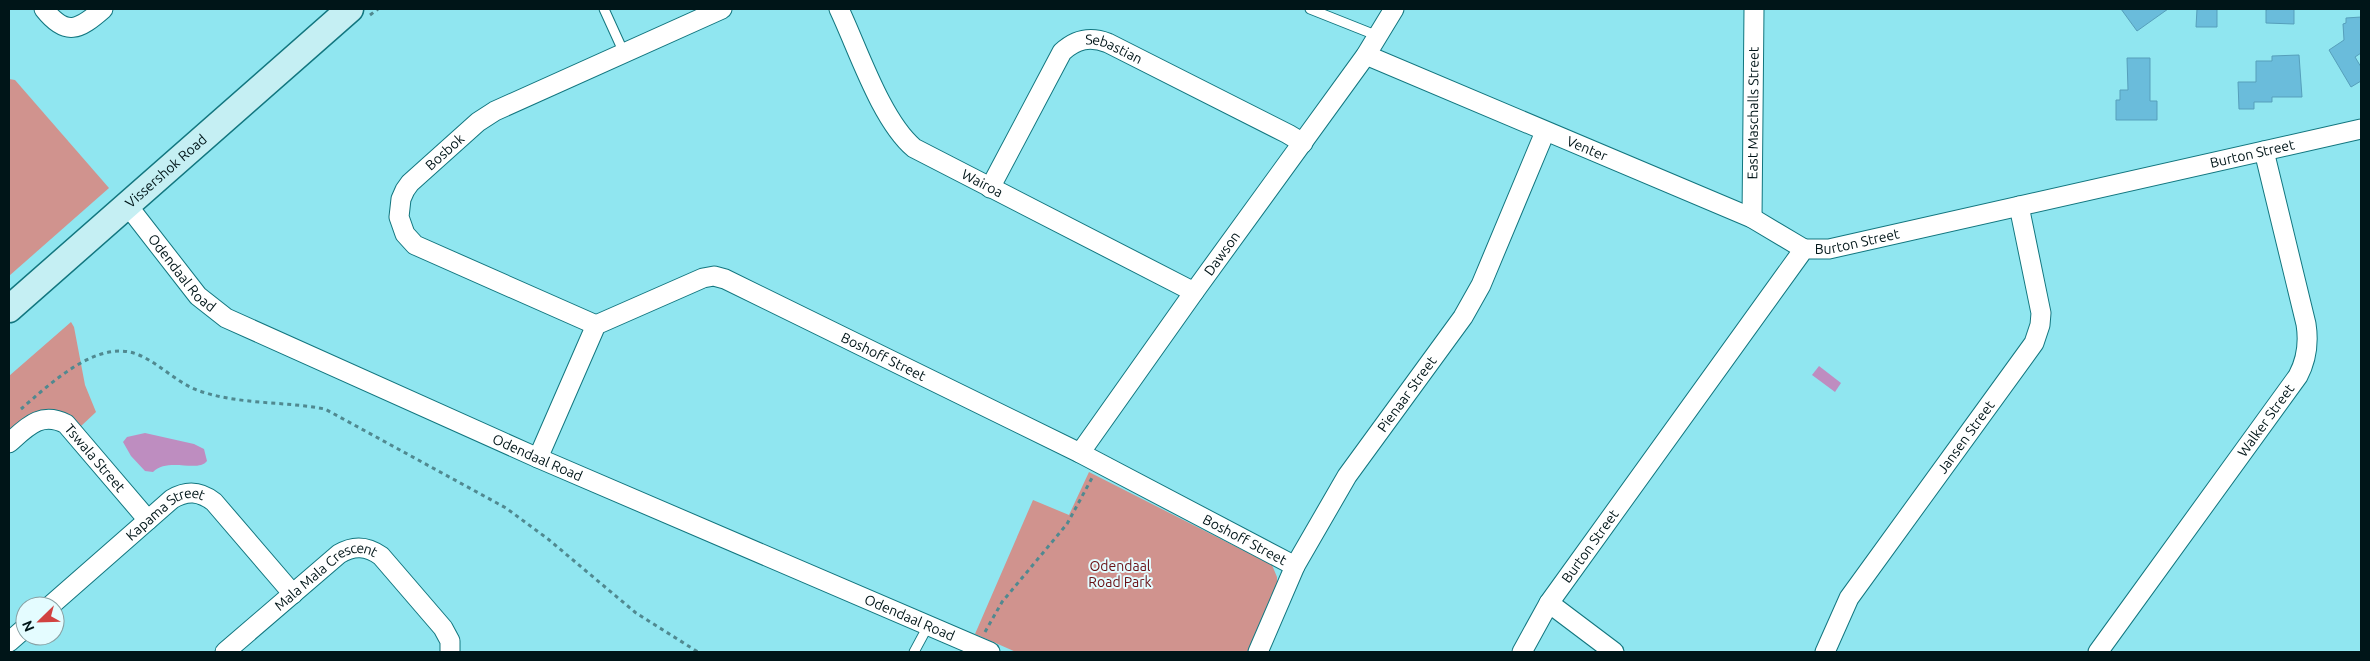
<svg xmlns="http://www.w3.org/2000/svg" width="2370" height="661" font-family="Ubuntu,sans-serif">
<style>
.green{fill:#d0938e}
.water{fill:#be8dc0}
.building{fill:#6abcdb;stroke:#569fbb}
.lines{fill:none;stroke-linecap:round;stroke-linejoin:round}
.lane-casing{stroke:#12767f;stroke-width:11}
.street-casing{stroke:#12767f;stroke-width:21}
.secondary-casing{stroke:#12767f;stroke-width:29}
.path{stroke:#508990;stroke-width:3;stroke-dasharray:4 4;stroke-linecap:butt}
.lane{stroke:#fff;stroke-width:9}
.street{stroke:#fff;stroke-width:19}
.secondary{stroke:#c5eff3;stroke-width:26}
.labels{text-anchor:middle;stroke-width:4;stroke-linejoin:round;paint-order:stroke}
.street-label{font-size:14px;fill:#001518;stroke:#e4fcff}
.park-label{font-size:14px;fill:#691014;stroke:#e4fcff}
</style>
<rect width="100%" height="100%" fill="#90e6f0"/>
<g class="green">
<path d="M9 79 15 80 109 188 9 276Z"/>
<path d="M71 322 74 327 85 385 96 412 79 428 70 419 9 432V376Z"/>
<path d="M1089 472 1272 565 1277 577V584L1247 652H1016L975 634 1033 500 1069 515Z"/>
</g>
<g class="water">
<path d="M1819 366 1841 383 1835 392 1812 375Z"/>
<path d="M145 433 194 444 204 449 207 461C198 473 168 457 153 472L145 471 131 456 123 442 127 437Z"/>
</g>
<g class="building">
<path d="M2121 9H2168L2137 31Z"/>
<path d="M2197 9H2217V27H2196Z"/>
<path d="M2268 9H2294V24L2266 23V10Z"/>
<path d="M2361 17V53L2355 57 2361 67V81L2351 87 2329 50 2344 40 2343 24 2346 23V18Z"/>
<path d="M2299 55 2302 97H2272V102H2254V109H2239L2238 82H2256V61H2272V56Z"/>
<path d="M2127 58H2150V101H2157V120H2116V100H2120V90H2128Z"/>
</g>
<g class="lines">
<defs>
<g id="lane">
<path d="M604 9 624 53"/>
<path d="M1310 9 1378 36"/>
<path d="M914 652 928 626"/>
</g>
<g id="street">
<path d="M44 9C66 37 79 30 103 9"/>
<path id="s1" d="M839 9C858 49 881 120 914 148L1194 292"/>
<path id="s2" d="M1366 55 1752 218 1804 249"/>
<path id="s3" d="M990 188 1062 52C1076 39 1090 36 1108 43L1288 134 1303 143"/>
<path id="s4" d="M128 206 198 296 226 318 538 458 990 652"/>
<path id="s5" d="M1752 218 1754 9"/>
<path id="s6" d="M596 325 415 245 405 234 399 217 401 199 405 190 410 183 478 122 495 111 722 9"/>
<path id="s7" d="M9 443C27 427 41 411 66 424L148 520"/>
<path id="s8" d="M1080 453 1194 292 1366 55 1394 9"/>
<path id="s9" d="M538 458 596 325 703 278 714 276 725 279 1080 453 1295 566"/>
<path d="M1549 603 1614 652"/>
<path id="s10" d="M50 606 172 499C187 490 200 491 214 502L293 594"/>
<path d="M9 642 25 628"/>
<path id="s11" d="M225 652 339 554C354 545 367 546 381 556L443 628 450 641V652"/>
<path id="s12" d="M1258 652 1295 566 1347 476 1463 317 1481 285 1545 132"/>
<path id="s13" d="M1522 652 1549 603 1804 249H1829L2361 129"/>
<path id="s14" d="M1825 652 1849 598 2034 343 2040 325 2041 313 2019 206"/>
<path id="s15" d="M2098 652 2298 376C2307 359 2309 343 2306 324L2264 151"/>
</g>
<g id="secondary">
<path id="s16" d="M9 309 350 9"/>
</g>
</defs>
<use href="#lane" class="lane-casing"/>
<use href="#street" class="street-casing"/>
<use href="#secondary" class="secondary-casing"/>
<g class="path">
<path d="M370 15 378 9"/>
<path d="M21 409C49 385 98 337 139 355 160 364 176 382 197 390 237 405 284 401 325 409L506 508 548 539 636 613 698 652"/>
<path d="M985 632 1002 602 1067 524 1092 478"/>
</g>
<use href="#lane" class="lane"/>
<use href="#street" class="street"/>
<use href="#secondary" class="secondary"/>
</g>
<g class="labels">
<g class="street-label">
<text dy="5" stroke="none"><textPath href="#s3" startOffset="211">Sebastian</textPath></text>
<text dy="5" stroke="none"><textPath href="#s5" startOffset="105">East Maschalls Street</textPath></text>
<text dy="5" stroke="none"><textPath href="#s2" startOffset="240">Venter</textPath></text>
<text dy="5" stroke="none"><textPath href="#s6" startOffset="314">Bosbok</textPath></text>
<text dy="5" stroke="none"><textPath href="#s13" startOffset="951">Burton Street</textPath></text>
<text dy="5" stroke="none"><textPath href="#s16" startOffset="209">Vissershok Road</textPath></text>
<text dy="5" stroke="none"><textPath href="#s1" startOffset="236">Wairoa</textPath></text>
<text dy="5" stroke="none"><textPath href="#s13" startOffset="546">Burton Street</textPath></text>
<text dy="5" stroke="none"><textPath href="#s8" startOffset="245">Dawson</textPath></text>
<text dy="5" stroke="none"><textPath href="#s4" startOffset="86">Odendaal Road</textPath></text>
<text dy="5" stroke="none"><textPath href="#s9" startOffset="461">Boshoff Street</textPath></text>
<text dy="5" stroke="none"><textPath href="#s12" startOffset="299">Pienaar Street</textPath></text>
<text dy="5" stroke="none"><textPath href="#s15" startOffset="286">Walker Street</textPath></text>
<text dy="5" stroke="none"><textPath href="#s14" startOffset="258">Jansen Street</textPath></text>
<text dy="5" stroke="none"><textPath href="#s4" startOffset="491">Odendaal Road</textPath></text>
<text dy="5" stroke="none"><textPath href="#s7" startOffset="110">Tswala Street</textPath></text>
<text dy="5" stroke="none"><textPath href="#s10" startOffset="150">Kapama Street</textPath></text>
<text dy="5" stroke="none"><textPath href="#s9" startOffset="866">Boshoff Street</textPath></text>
<text dy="5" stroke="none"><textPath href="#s13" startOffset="126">Burton Street</textPath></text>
<text dy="5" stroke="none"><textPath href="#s11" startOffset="129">Mala Mala Crescent</textPath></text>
<text dy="5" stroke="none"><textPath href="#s4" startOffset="896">Odendaal Road</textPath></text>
</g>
<g class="park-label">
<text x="1120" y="571">Odendaal<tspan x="1120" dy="16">Road Park</tspan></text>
</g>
</g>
<rect width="2370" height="661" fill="none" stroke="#001518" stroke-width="20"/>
<g transform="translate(40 621) rotate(247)"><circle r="24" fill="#e4fcff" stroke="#89a0a3"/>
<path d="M0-4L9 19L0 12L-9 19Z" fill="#d14241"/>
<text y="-8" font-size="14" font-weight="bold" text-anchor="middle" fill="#001518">N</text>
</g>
</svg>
